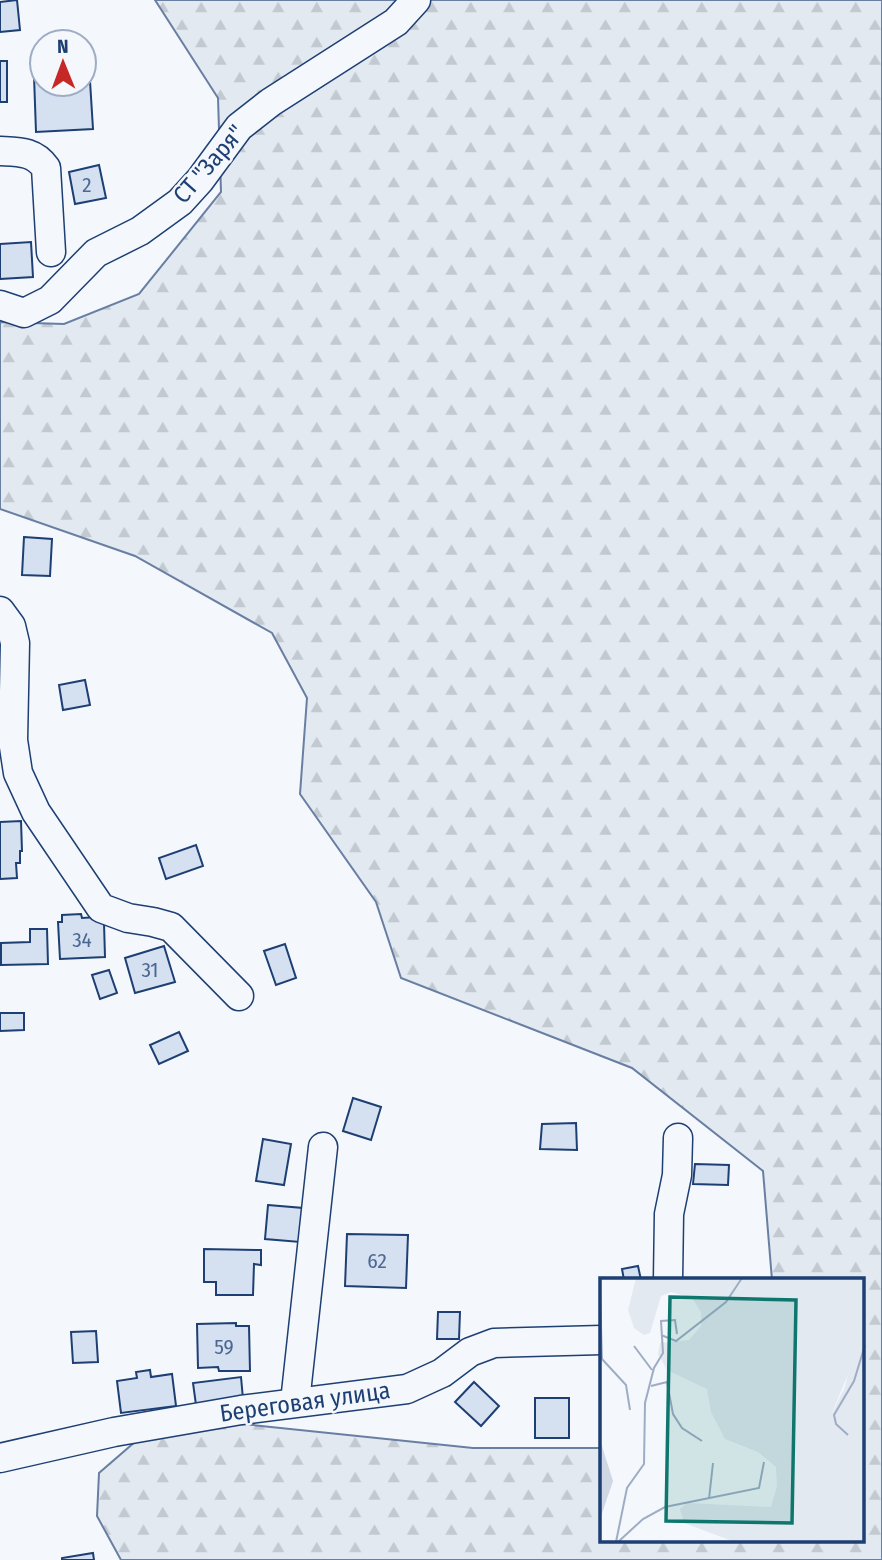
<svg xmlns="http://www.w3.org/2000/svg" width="882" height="1560" font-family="'Fira Sans Condensed',sans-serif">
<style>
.forest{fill:url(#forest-firs);stroke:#687fa3;stroke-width:2}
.building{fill:#d5e0f0;stroke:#1d3f73;stroke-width:2}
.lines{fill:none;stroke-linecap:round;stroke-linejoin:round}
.minor-casing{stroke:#1d3f73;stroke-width:31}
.minor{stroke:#f4f7fb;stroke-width:28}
.labels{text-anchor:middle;stroke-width:5;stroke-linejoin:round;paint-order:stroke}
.number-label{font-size:21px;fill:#4b6792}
.street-label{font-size:24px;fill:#1d3f73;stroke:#f4f7fb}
.inset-road{fill:none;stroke:#9eadc5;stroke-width:2}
.view{fill:#0f766e;fill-opacity:0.15;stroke:#0f766e;stroke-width:3.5}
.inset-edge{fill:none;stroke:#1d3f73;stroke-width:3.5}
</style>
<defs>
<pattern id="forest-firs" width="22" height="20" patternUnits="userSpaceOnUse" patternTransform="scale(1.75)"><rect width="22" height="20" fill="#e3e9f0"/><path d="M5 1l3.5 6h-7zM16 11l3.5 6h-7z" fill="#c2c9d1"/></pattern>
</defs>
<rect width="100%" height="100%" fill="#f4f7fb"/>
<path class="forest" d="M155 0H882V1560H121L97 1516 99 1473 143 1435 243 1424 473 1448H602V1541H863V1280H772L763 1171 632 1068 401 978 376 902 300 794 307 698 272 633 135 556 0 509V322L64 324 139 294 221 192 218 98Z"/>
<g class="building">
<path d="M17 0 20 30 0 32V2Z"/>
<rect x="0" y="61" width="7" height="41"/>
<path d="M89 65 93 129 36 132 34 76 42 75V84H84V66Z"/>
<path d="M99 165 106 198 75 204 69 172Z"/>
<path d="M31 242 33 277 0 279V244Z"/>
<path d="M24 537 52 539 50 576 22 575Z"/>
<path d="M85 680 90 705 63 710 59 685Z"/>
<path d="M21 821 22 851H20V863H16L17 878 0 879V822Z"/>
<path d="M196 845 203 866 166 879 159 858Z"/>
<path d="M81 914 82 918 98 917 104 923 105 957 60 959 58 922H62V915Z"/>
<path d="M30 929H47L48 964 1 965V943L30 942Z"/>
<path d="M285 944 296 978 276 985 264 951Z"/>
<path d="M164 946 175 982 135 993 125 958Z"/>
<path d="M109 970 117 993 100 999 92 975Z"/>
<path d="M0 1013H24V1030L0 1031Z"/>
<path d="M179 1032 188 1051 159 1064 150 1045Z"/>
<path d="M353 1098 381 1107 371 1140 343 1131Z"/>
<path d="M576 1123 577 1150 540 1149 542 1124Z"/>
<path d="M263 1139 291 1144 284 1185 256 1181Z"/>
<path d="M695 1164 729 1165 728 1185 693 1184Z"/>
<path d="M268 1205 303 1208 300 1242 265 1239Z"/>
<path d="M347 1234 408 1235 406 1288 345 1286Z"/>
<path d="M204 1249 261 1250V1265L254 1264 253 1295H216V1282H204Z"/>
<path d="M638 1266 641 1280H624L622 1269Z"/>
<path d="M438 1312H460L459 1339H437Z"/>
<path d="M236 1323V1326H249L250 1371H219L218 1367 198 1368 197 1324Z"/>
<path d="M96 1331 98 1362 73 1363 71 1332Z"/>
<path d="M150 1370 151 1377 172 1374 176 1406 121 1413 117 1381 137 1378 136 1372Z"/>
<path d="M241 1377 243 1399 196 1405 193 1383Z"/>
<path d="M474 1382 499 1406 481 1426 455 1402Z"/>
<rect x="535" y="1398" width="34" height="40"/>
<path d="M93 1553 94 1560H62V1558Z"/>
</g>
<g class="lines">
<defs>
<g id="minor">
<path d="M0 151C19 152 34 151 46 168L51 252"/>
<path d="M0 305 24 313 50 300 96 253 140 231 180 202 200 180 239 127 271 102 396 22 416 0"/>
<path d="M0 611 11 626 15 643 13 740 18 773 36 812 101 908 128 918 153 922 171 927 239 996"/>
<path d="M668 1280 669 1214 677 1175 678 1138"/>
<path d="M295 1402 323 1147"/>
<path d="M0 1458 114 1432 241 1410 407 1389 442 1373 470 1352 494 1343 602 1340"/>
</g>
</defs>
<use href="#minor" class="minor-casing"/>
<use href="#minor" class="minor"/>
</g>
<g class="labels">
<g class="number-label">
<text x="87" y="192">2</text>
<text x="82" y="947">34</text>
<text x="150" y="977">31</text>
<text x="377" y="1268">62</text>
<text x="224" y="1354">59</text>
</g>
<g class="street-label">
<text transform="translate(209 164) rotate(-49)" y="8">СТ "Заря"</text>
<text transform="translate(305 1402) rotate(-8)" y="8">Береговая улица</text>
</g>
</g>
<g transform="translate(600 1278)">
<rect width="264" height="264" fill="#f4f7fb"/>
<path d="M36 0H264V29L249 94 231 137 257 154 264 145V264H135L84 245 80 231 87 225 171 229 177 208 176 189 158 174 125 161 111 134 107 111 67 92 58 76 60 65 89 62 101 48V34L92 20 71 14 61 18 50 55 44 57 34 50 28 32Z" fill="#e3e9f0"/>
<path d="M264 29V145L241 189 223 184 231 137 245 109ZM264 192V242L251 240 238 214Z" fill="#e3e9f0"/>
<path d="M0 162 13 203 0 241Z" fill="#cfd7e4"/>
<path class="inset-road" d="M0 16 2 81 26 107 30 132M61 57 76 63 126 24 142 0M34 68 52 92M51 108 67 104 73 136 82 150 102 163M248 157 236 146 234 137 254 103 265 67M109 221 113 185M16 264 27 210 44 186 45 125 54 90 63 75 61 43 75 42 77 56M18 264 43 241 65 229 159 210 164 184"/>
<path class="view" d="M70 19 196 22 192 245 66 243Z"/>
<rect width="264" height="264" class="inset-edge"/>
</g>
<g transform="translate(63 63) rotate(359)"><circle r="33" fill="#f4f7fb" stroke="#9eadc5" stroke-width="2"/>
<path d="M0-5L12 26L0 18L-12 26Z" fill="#c62828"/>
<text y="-10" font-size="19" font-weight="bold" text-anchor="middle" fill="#1d3f73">N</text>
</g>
</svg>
